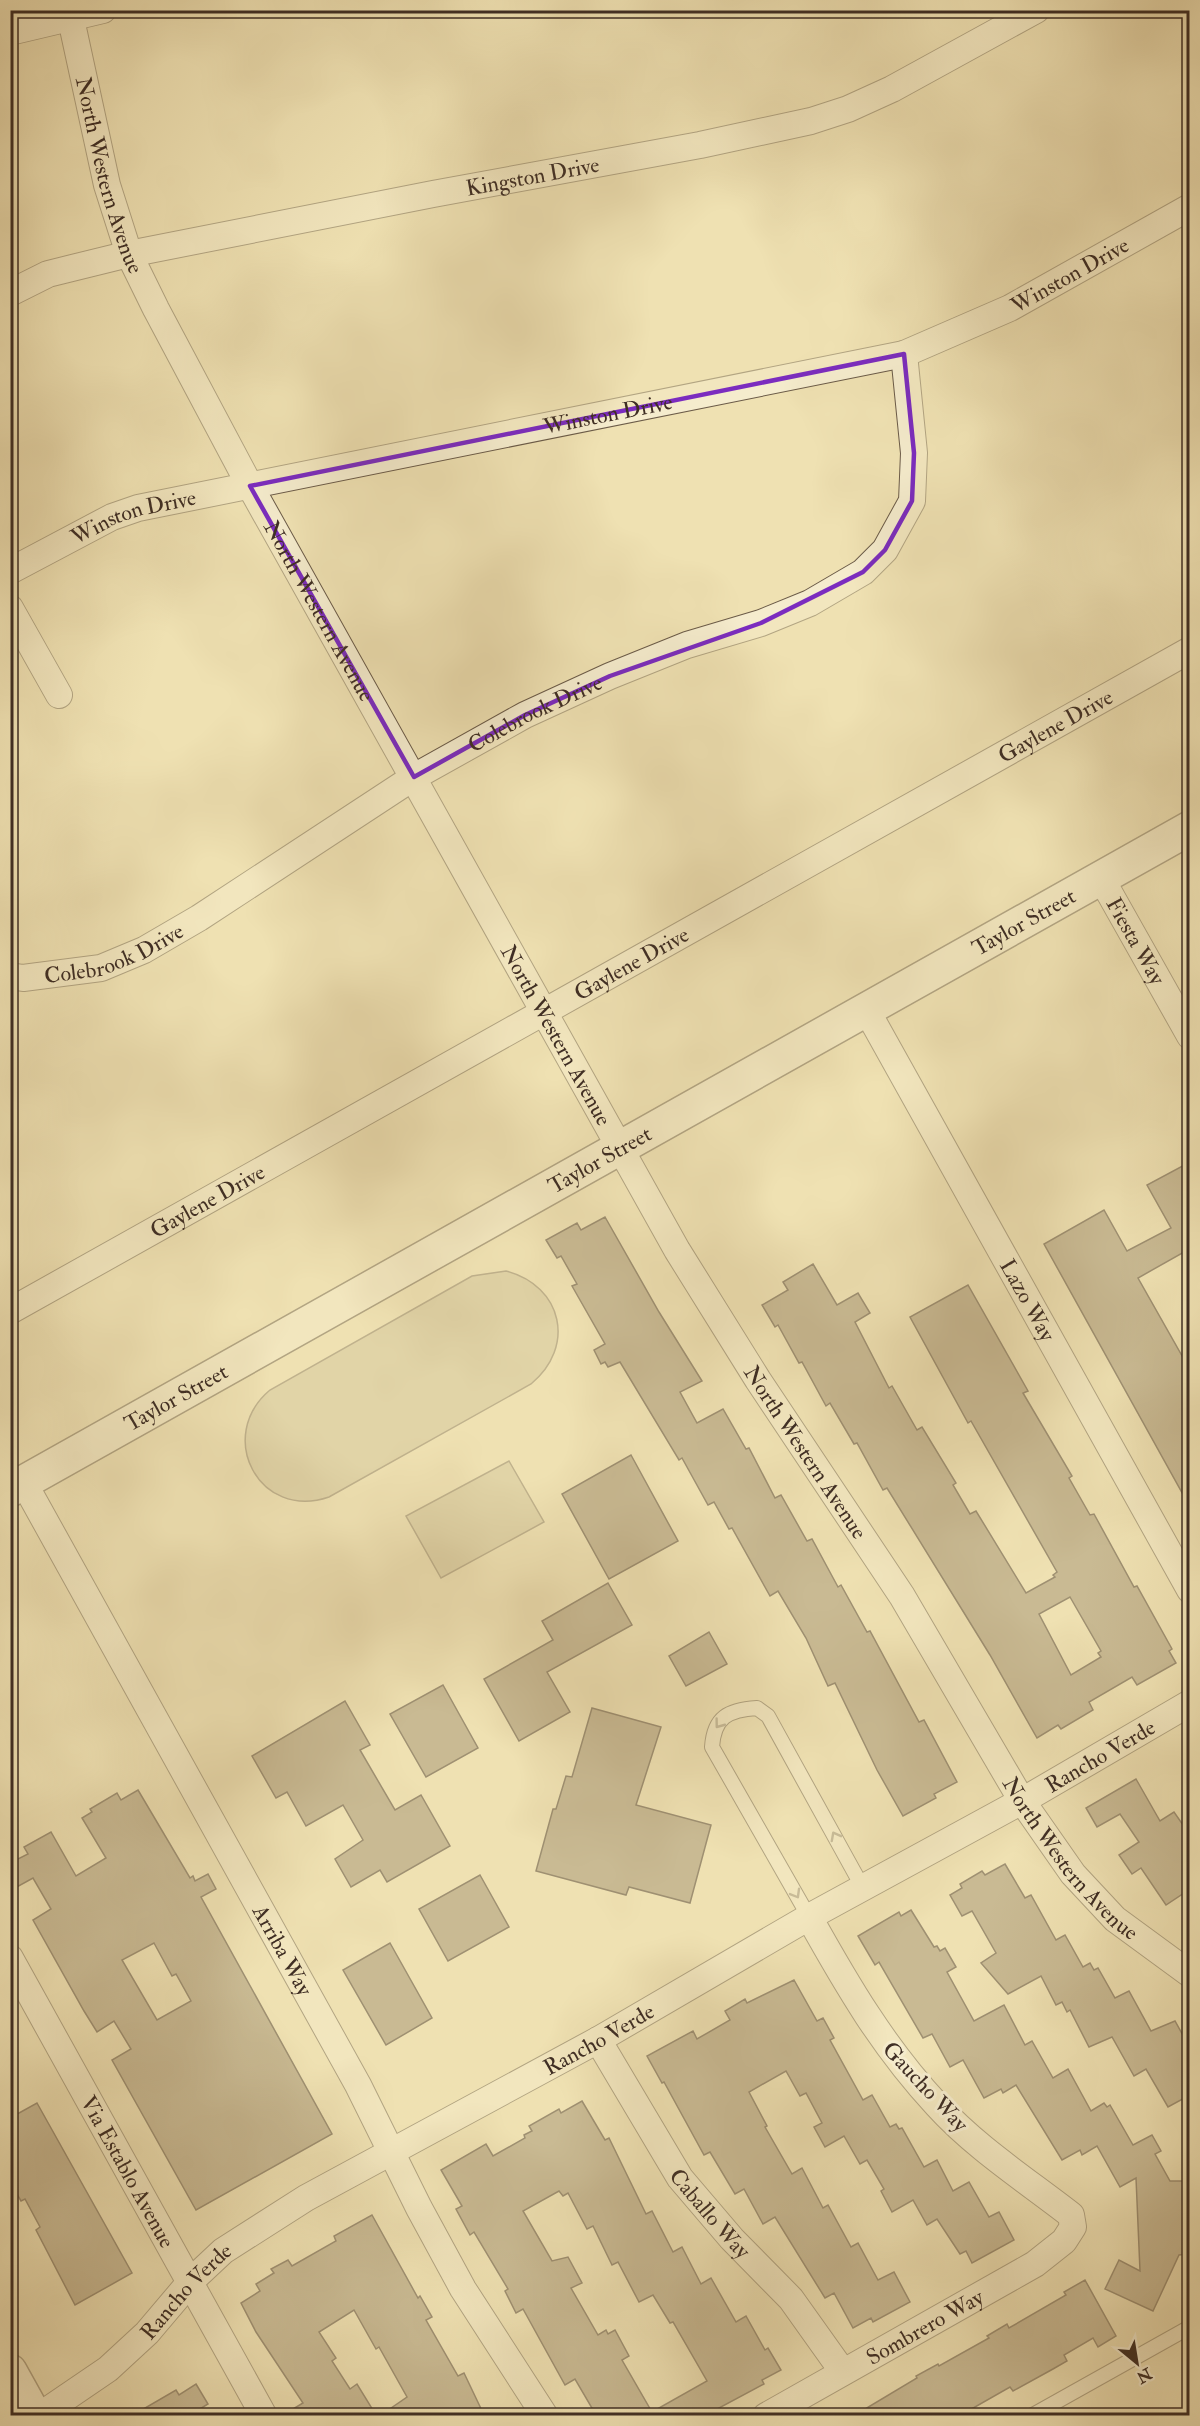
<svg xmlns="http://www.w3.org/2000/svg" width="1200" height="2426" font-family="'IM FELL Double Pica',serif">
<style>
.pitch{fill:#d1c39a;stroke:#88785f;stroke-width:1.5}
.building{fill:#9b8b6e;stroke:#3f2e24;stroke-width:1.5;fill-rule:evenodd}
.lines{fill:none;stroke-linecap:round;stroke-linejoin:round}
.service-casing{stroke:#6b5b48;stroke-width:16}
.minor-casing{stroke:#6b5b48;stroke-width:28}
.tertiary-casing{stroke:#6b5b48;stroke-width:36}
.service{stroke:#f5eccd;stroke-width:14}
.minor{stroke:#f5eccd;stroke-width:26}
.tertiary{stroke:#f5eccd;stroke-width:33}
.oneway{stroke:#9a8d78}
.marked{fill:none;stroke:#7b2cbf;stroke-width:4.5;stroke-linejoin:round}
.labels{text-anchor:middle;stroke-width:6;stroke-linejoin:round;paint-order:stroke}
.street-label{font-size:22px;fill:#3f2e24;stroke:#f5eccd}
</style>
<rect width="100%" height="100%" fill="#efe1b2"/>
<filter id="stains"><feTurbulence type="fractalNoise" baseFrequency=".00333" numOctaves="4"/><feColorMatrix values="0 0 0 0 .2 0 0 0 0 .09 0 0 0 0 .02 0 0 0 .5 -.17"/></filter>
<radialGradient id="worn" r=".72"><stop offset=".6" stop-color="#630" stop-opacity="0"/><stop offset="1" stop-color="#630" stop-opacity=".3"/></radialGradient>
<g class="pitch">
<path d="M506 1271C563 1286 576 1347 531 1384L329 1497C259 1521 215 1436 270 1390L472 1276Z"/>
<path d="M509 1461 544 1522 441 1578 406 1516Z"/>
</g>
<g class="building">
<path d="M1190 1162V1263L1184 1252 1138 1278 1190 1370V1507L1044 1244 1104 1210 1127 1251 1171 1228 1147 1185Z"/>
<path d="M605 1217 659 1312 702 1381 680 1392 697 1423 723 1409 746 1449 749 1448 775 1498 781 1495 807 1541 812 1539 838 1587 841 1585 867 1632 870 1631 919 1722 924 1720 957 1782 934 1794 936 1798 903 1816 877 1770 835 1683 828 1686 806 1638 778 1591 770 1596 732 1528 729 1529 714 1502 708 1505 682 1458 679 1460 620 1362 608 1367 605 1362 601 1364 594 1350 605 1344 572 1286 577 1284 561 1256 557 1258 546 1240 577 1223 581 1230Z"/>
<path d="M813 1264 837 1305 858 1293 870 1313 855 1322 889 1388 892 1386 917 1430 922 1427 956 1483 953 1485 970 1514 976 1511 1026 1593 1055 1577 1053 1575 1057 1572 971 1421 968 1423 910 1317 968 1285 1028 1391 1023 1393 1072 1476 1069 1478 1090 1515 1094 1514 1134 1587 1137 1586 1172 1649 1169 1651 1176 1663 1137 1685 1132 1677 1089 1702 1093 1710 1061 1729 1058 1725 1037 1738 990 1655 887 1488 883 1490 857 1443 854 1444 830 1403 826 1406 802 1362 799 1363 778 1325 775 1327 762 1305 788 1290 783 1282ZM1070 1597 1101 1651 1098 1653 1101 1657 1071 1675 1039 1614Z"/>
<path d="M631 1455 678 1541 609 1579 562 1494Z"/>
<path d="M608 1583 632 1625 547 1672 570 1712 519 1741 484 1679 553 1640 542 1621Z"/>
<path d="M709 1632 727 1664 686 1686 669 1656Z"/>
<path d="M443 1685 478 1748 426 1777 390 1714Z"/>
<path d="M345 1701 370 1745 360 1750 395 1810 421 1795 450 1846 387 1882 380 1870 351 1887 335 1859 363 1840 343 1805 306 1826 287 1792 276 1798 252 1756Z"/>
<path d="M592 1708 661 1727 636 1805 711 1825 690 1903 629 1887 626 1895 536 1871 553 1809H556L566 1776 572 1777Z"/>
<path d="M1136 1779 1160 1821 1174 1812 1190 1835V1889L1166 1905 1141 1868 1132 1874 1119 1855 1139 1842 1120 1814 1097 1827 1086 1808Z"/>
<path d="M138 1790 190 1878 193 1876 195 1881 208 1874 216 1889 201 1897 332 2134 196 2210 112 2060 131 2049 114 2021 97 2032 84 2011 33 1920 51 1909 33 1878 15 1888 10 1879V1863L28 1854 24 1847 51 1832 76 1876 106 1858 82 1818 92 1812 90 1809 117 1793 121 1800ZM154 1943 172 1976 176 1974 191 2001 157 2020 122 1960Z"/>
<path d="M1005 1864 1025 1898 1031 1895 1056 1940 1065 1935 1083 1967 1090 1963 1094 1970 1098 1968 1115 1998 1129 1991 1151 2031 1175 2021 1190 2048V2095L1168 2107 1146 2069 1134 2076 1112 2037 1089 2047 1070 2010 1067 2012 1062 2002 1056 2005 1041 1976 1008 1994 981 1963 996 1953 972 1911 962 1916 950 1895 962 1888 960 1884 982 1871 985 1875Z"/>
<path d="M480 1875 509 1927 448 1961 419 1909Z"/>
<path d="M911 1910 934 1947 937 1946 940 1951 945 1948 956 1967 947 1972 974 2021 1004 2005 1025 2045 1032 2041 1053 2078 1068 2069 1091 2111 1104 2103 1107 2107 1110 2105 1133 2145 1152 2135 1161 2151 1155 2154 1170 2181H1190V2241H1186V2254L1179 2255 1153 2311 1105 2289 1119 2260 1140 2271 1136 2178 1120 2187 1097 2146 1082 2155 1080 2150 1062 2160 1016 2085 1003 2093 1001 2089 984 2098 963 2060 950 2067 932 2034 923 2038 879 1962 875 1965 858 1936 899 1912 901 1916Z"/>
<path d="M390 1943 432 2018 386 2045 343 1970Z"/>
<path d="M794 1980 817 2021 823 2018 834 2038 830 2040 863 2100 872 2095 890 2127 896 2124 899 2129 902 2128 924 2167 937 2160 953 2191 969 2182 989 2217 999 2212 1014 2240 972 2263 966 2251 960 2254 937 2219 927 2225 913 2200 892 2212 881 2191 884 2189 867 2160 860 2164 844 2136 825 2147 814 2127 822 2123 806 2093 800 2096 786 2071 749 2092 767 2126 765 2127 792 2174 802 2168 823 2208 828 2205 851 2247 858 2243 878 2280 894 2272 910 2302 873 2322 871 2318 853 2328 834 2293 825 2298 775 2217 763 2224 744 2189 735 2194 710 2152 704 2155 664 2082 662 2083 647 2056 693 2031 697 2039 730 2020 725 2011 745 1999 747 2003Z"/>
<path d="M582 2101 605 2140 609 2138 646 2214 652 2211 673 2252 682 2247 701 2284 711 2278 736 2322 746 2316 765 2350 768 2348 781 2370 762 2380 764 2384 706 2415H596L575 2379 565 2385 523 2309 516 2313 505 2291 508 2289 474 2232 470 2235 456 2209 462 2206 441 2170 486 2144 493 2156 525 2138 524 2135 532 2131 529 2126 559 2109 561 2113ZM559 2191 563 2196 568 2193 587 2229 593 2226 612 2265 618 2262 639 2302 653 2295 670 2323 673 2322 707 2381 652 2412 622 2360 629 2356 615 2330 608 2334 606 2330 598 2335 571 2288 582 2283 568 2257 552 2261 523 2211Z"/>
<path d="M37 2103 132 2273 75 2305 36 2230 40 2227 25 2199 21 2201 10 2182V2118Z"/>
<path d="M372 2215 418 2298 420 2296 432 2317 426 2320 458 2376 464 2373 484 2415H381L407 2397 379 2347 376 2349 354 2310 319 2332 336 2358 332 2361 350 2389 357 2384 376 2415H283L303 2403 256 2332 241 2303 260 2291 256 2284 274 2273 271 2269 288 2260 292 2266 336 2241 334 2236Z"/>
<path d="M1085 2280 1116 2336 1098 2347 1093 2338 1064 2355 1067 2361 1053 2369 1013 2391 1010 2387 961 2415H855L917 2378 916 2376 938 2364 939 2366 989 2338 987 2336 1007 2324 1009 2328 1066 2295 1064 2292Z"/>
<path d="M196 2384 208 2404 190 2415H133L176 2390 179 2395Z"/>
</g>
<g class="lines">
<defs>
<g id="service">
<path d="M809 1917 712 1747C714 1717 728 1710 757 1708L768 1716 863 1888"/>
<path d="M1031 2416 1190 2327"/>
</g>
<g id="minor">
<path id="s1" d="M69 10 107 185 129 254 156 309 250 486 677 1250 758 1380 902 1596 1022 1801 1073 1874 1115 1919 1190 1974"/>
<path d="M10 32 103 10"/>
<path id="s2" d="M10 293 48 274 129 254 433 194 700 145 811 121 848 109 892 89 1036 10"/>
<path id="s3" d="M10 571 112 517 138 508 904 354 1010 308 1190 207"/>
<path d="M10 608 59 695"/>
<path id="s4" d="M1101 878 1190 1036"/>
<path id="s5" d="M10 976 23 978 101 968 144 950 199 918 414 777 525 715 610 676 687 645 761 623 810 603 863 572 885 550 912 501 914 453 904 354"/>
<path id="s6" d="M866 1009 1190 1590"/>
<path id="s7" d="M10 1311 1190 650"/>
<path id="s8" d="M24 1483 358 2085 419 2208 463 2289 545 2416"/>
<path id="s9" d="M10 1958 264 2416"/>
<path id="s10" d="M598 2040 680 2178 732 2239 791 2299 843 2372"/>
<path id="s11" d="M39 2416 108 2369 147 2333 191 2281 223 2251 306 2198 598 2040 809 1917 1022 1801 1190 1703"/>
<path id="s12" d="M766 2416 1035 2264 1064 2241 1073 2227 1071 2215C1026 2180 975 2147 937 2105 883 2047 847 1985 809 1917"/>
</g>
<g id="tertiary">
<path id="s13" d="M10 1490 1190 828"/>
<path d="M10 2371 35 2416"/>
</g>
</defs>
<use href="#service" class="service-casing"/>
<use href="#minor" class="minor-casing"/>
<use href="#tertiary" class="tertiary-casing"/>
<use href="#service" class="service"/>
<use href="#minor" class="minor"/>
<use href="#tertiary" class="tertiary"/>
</g>
<defs><path id="oneway-chevron" d="M-2-3.5L2.5 0L-2 3.5" fill="none" stroke-width="1.6" stroke-linecap="round" stroke-linejoin="round" transform="scale(1.5)"/></defs>
<g class="oneway">
<use href="#oneway-chevron" transform="translate(719 1724) rotate(127)"/>
<use href="#oneway-chevron" transform="translate(835 1836) rotate(-118)"/>
<use href="#oneway-chevron" transform="translate(796 1894) rotate(60)"/>
</g>
<path d="M0 0H1200V2426H0ZM904 354 914 453 912 501 885 550 863 572 761 623 610 676 525 715 414 777 250 486Z" fill="#efe1b2" fill-opacity=".55" fill-rule="evenodd"/>
<path class="marked" d="M904 354 914 453 912 501 885 550 863 572 761 623 610 676 525 715 414 777 250 486Z"/>
<g class="labels">
<g class="street-label">
<text dy="8" stroke="none"><textPath href="#s1" startOffset="170">North Western Avenue</textPath></text>
<text dy="8" stroke="none"><textPath href="#s2" startOffset="537">Kingston Drive</textPath></text>
<text dy="8" stroke="none"><textPath href="#s3" startOffset="1108">Winston Drive</textPath></text>
<text dy="8" stroke="none"><textPath href="#s3" startOffset="622">Winston Drive</textPath></text>
<text dy="8" stroke="none"><textPath href="#s3" startOffset="136">Winston Drive</textPath></text>
<text dy="8" stroke="none"><textPath href="#s1" startOffset="656">North Western Avenue</textPath></text>
<text dy="8" stroke="none"><textPath href="#s5" startOffset="596">Colebrook Drive</textPath></text>
<text dy="8" stroke="none"><textPath href="#s7" startOffset="1198">Gaylene Drive</textPath></text>
<text dy="8" stroke="none"><textPath href="#s13" startOffset="1162">Taylor Street</textPath></text>
<text dy="8" stroke="none"><textPath href="#s4" startOffset="72">Fiesta Way</textPath></text>
<text dy="8" stroke="none"><textPath href="#s5" startOffset="108">Colebrook Drive</textPath></text>
<text dy="8" stroke="none"><textPath href="#s7" startOffset="712">Gaylene Drive</textPath></text>
<text dy="8" stroke="none"><textPath href="#s1" startOffset="1142">North Western Avenue</textPath></text>
<text dy="8" stroke="none"><textPath href="#s13" startOffset="676">Taylor Street</textPath></text>
<text dy="8" stroke="none"><textPath href="#s7" startOffset="226">Gaylene Drive</textPath></text>
<text dy="8" stroke="none"><textPath href="#s6" startOffset="333">Lazo Way</textPath></text>
<text dy="8" stroke="none"><textPath href="#s13" startOffset="190">Taylor Street</textPath></text>
<text dy="8" stroke="none"><textPath href="#s1" startOffset="1628">North Western Avenue</textPath></text>
<text dy="8" stroke="none"><textPath href="#s11" startOffset="1256">Rancho Verde</textPath></text>
<text dy="8" stroke="none"><textPath href="#s1" startOffset="2114">North Western Avenue</textPath></text>
<text dy="8" stroke="none"><textPath href="#s8" startOffset="534">Arriba Way</textPath></text>
<text dy="8" stroke="none"><textPath href="#s11" startOffset="680">Rancho Verde</textPath></text>
<text transform="translate(926 2086) rotate(47)" y="8">Gaucho Way</text>
<text dy="8" stroke="none"><textPath href="#s9" startOffset="244">Via Establo Avenue</textPath></text>
<text dy="8" stroke="none"><textPath href="#s10" startOffset="207">Caballo Way</textPath></text>
<text dy="8" stroke="none"><textPath href="#s11" startOffset="194">Rancho Verde</textPath></text>
<text dy="8" stroke="none"><textPath href="#s12" startOffset="182">Sombrero Way</textPath></text>
</g>
</g>
<rect width="1200" height="2426" fill="none" stroke="#efe1b2" stroke-width="36"/>
<rect x="12" y="12" width="1176" height="2402" fill="none" stroke="#3f2e24" stroke-width="3"/>
<rect x="18" y="18" width="1164" height="2390" fill="none" stroke="#3f2e24" stroke-width="1.5"/>
<g transform="translate(1137 2363) rotate(150)" stroke="#f5eccd" stroke-width="4.5" paint-order="stroke">
<path d="M0-4.5L10 22L0 15L-10 22Z" fill="#3f2e24"/>
<text y="-9" font-size="16" font-weight="bold" text-anchor="middle" fill="#3f2e24">N</text>
</g>
<rect width="100%" height="100%" filter="url(#stains)"/>
<rect width="100%" height="100%" fill="url(#worn)"/>
</svg>
